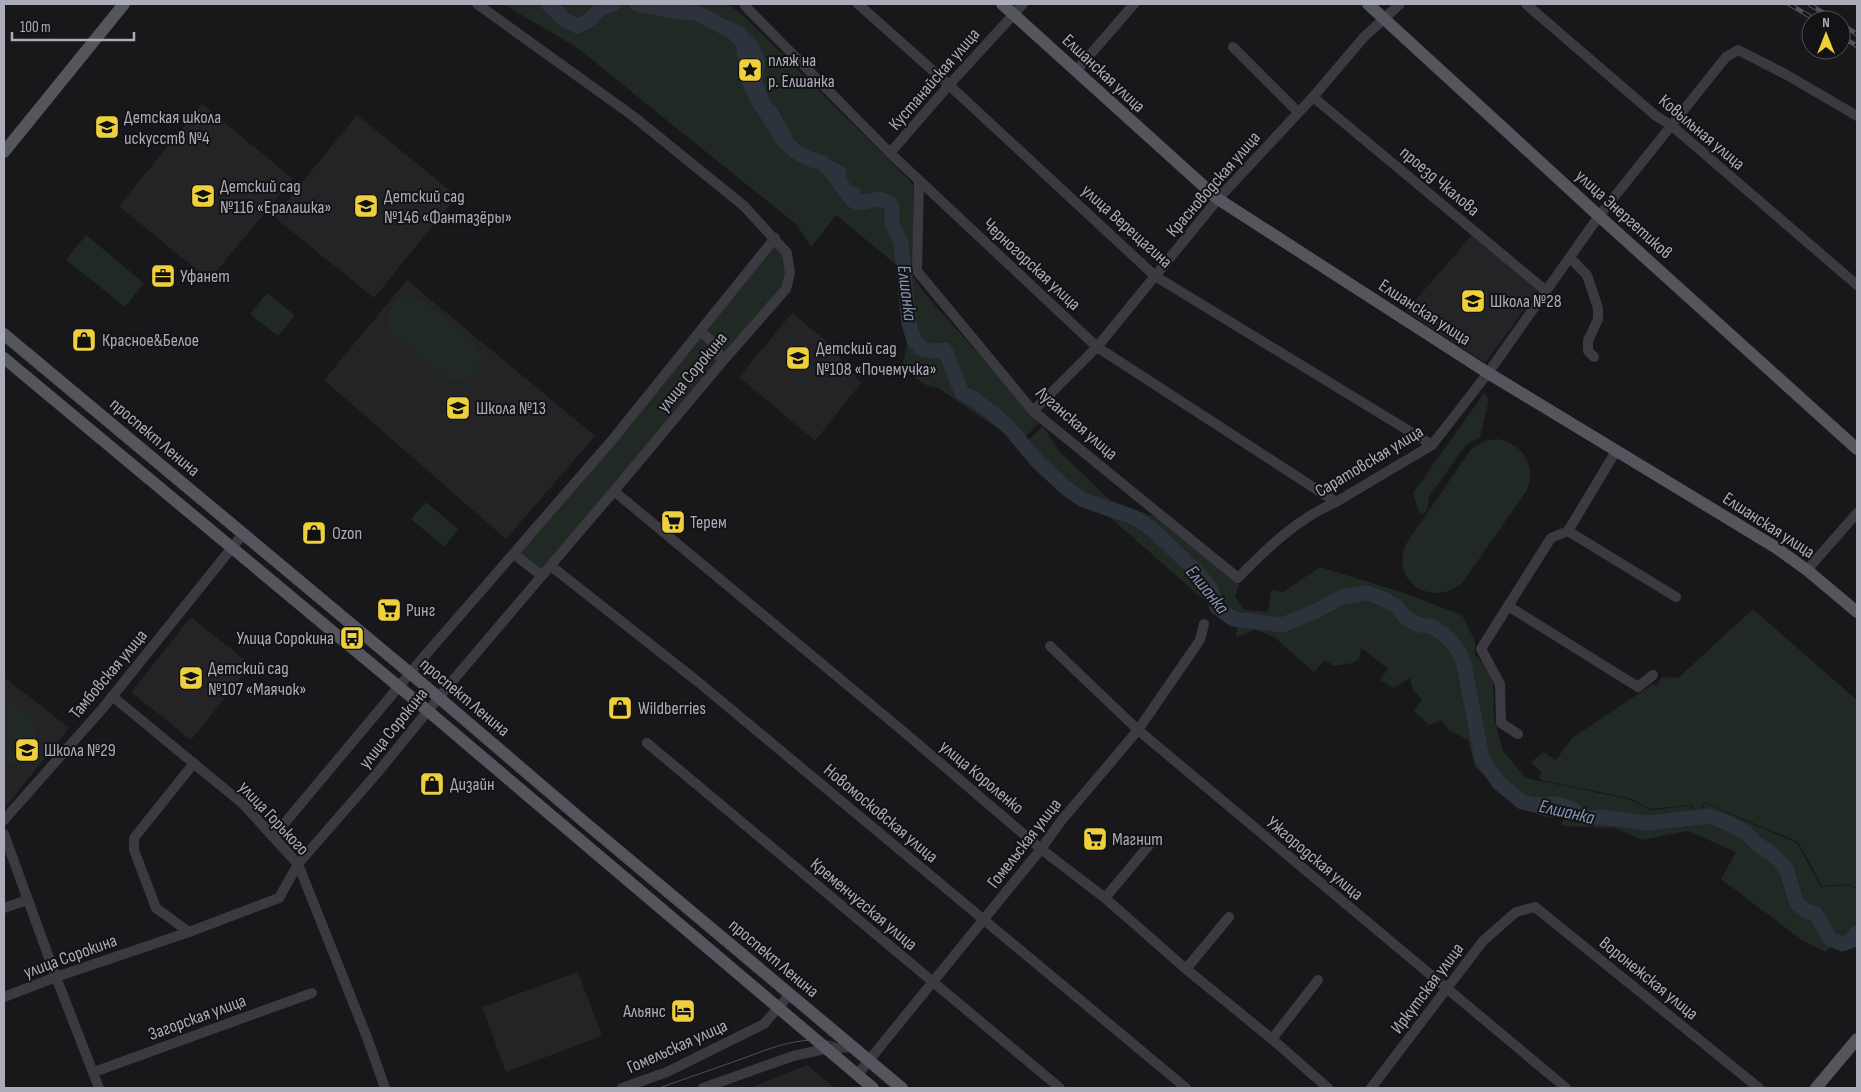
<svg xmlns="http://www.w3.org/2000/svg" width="1861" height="1092" font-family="'Sofia Sans Condensed',sans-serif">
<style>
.built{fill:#242326}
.green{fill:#212924}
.water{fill:#2d333d}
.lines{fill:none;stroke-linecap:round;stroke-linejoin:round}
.river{stroke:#2d333d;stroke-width:15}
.minor{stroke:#3a3a40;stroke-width:10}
.major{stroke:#54555d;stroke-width:12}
.tram{stroke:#4f5057;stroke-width:1}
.rail-casing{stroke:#4f5057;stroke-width:4.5}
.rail{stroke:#131214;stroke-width:2.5;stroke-dasharray:8;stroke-linecap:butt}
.labels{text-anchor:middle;stroke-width:4;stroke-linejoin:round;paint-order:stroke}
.poi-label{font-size:18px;fill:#aaacb9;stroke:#131214;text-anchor:start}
.street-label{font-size:18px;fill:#aaacb9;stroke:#131214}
.water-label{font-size:19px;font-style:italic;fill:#8293b3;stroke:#131214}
</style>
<rect width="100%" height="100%" fill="#181719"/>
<g class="built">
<path d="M202 104 293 179 209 280 119 206Z"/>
<path d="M357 115 457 196 374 298 274 217Z"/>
<path d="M1473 234 1538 291 1485 363 1406 311Z"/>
<path d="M407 280 595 436 506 539 324 380Z"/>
<path d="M792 313 824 339 861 383 815 441 739 377Z"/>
<path d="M191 617 251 665 191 740 131 692Z"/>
<path d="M4 677 69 728 4 809Z"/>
<path d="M578 972 602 1036 506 1072 482 1007Z"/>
<path d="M807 1065 835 1088H750Z"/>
</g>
<g class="green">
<path d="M503 4H727L743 15 913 184V277L932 302 1040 422 1019 443 938 388 928 386 902 369 908 339V310L905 272 836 215 811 247 797 225 576 47Z"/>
<path d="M86 235 144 283 125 307 66 260Z"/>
<path d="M775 238 787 253 786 289 542 576 514 554Z"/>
<path d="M267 293 295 315 278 336 250 314Z"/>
<path d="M409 296 422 300 476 345C488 365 469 387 448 379L393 334C381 318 390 300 409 296Z"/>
<path d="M1484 393 1489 399 1480 437 1467 444 1460 453 1429 497 1427 510 1422 514 1418 510 1413 493Z"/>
<path d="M1043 426 1059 451 1110 500 1155 517 1239 584 1235 596 1245 610 1268 612 1271 590 1283 592 1320 567 1398 591 1462 615 1475 641V655L1485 666 1493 683 1494 718 1503 751 1526 778 1628 799 1651 810 1690 806 1701 817 1704 803 1797 843 1821 887 1850 885 1857 890V941L1843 938 1825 952 1802 940 1721 879 1736 852 1688 831 1642 840 1615 828 1561 826 1564 818 1544 817 1516 804 1475 767 1468 740 1448 730 1441 720 1429 725 1414 711 1422 699 1413 690 1410 678 1394 688 1380 680 1388 669 1361 648 1359 659 1353 663 1334 666 1325 660 1314 672 1274 637 1255 630 1236 637 1238 620 1230 614 1221 615 1088 498 1038 467 1025 452 1028 449 1024 444Z"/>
<path d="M1497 439C1522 443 1537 465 1527 490L1463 582C1433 609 1389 582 1406 544L1471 449 1485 441Z"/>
<path d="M426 502 458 529 444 547 411 519Z"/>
<path d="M1753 609 1857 700V889L1850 884 1822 886 1798 842 1703 802 1700 816 1691 805 1651 809 1629 798 1544 781 1539 778 1541 772 1531 762 1543 752 1556 760 1572 738 1653 684 1656 686 1662 677 1678 678Z"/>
<path d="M4 697C12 704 24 710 30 720 45 741 28 766 4 766Z"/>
</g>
<path class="water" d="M728 21 740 25 759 44 765 60 763 81 769 100 777 108 794 140 809 154 818 160H830L843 166 846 170 847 180 853 187H857L860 190 862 201C854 202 843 193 839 186 837 183 838 180 837 177L825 168 816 166 806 159 788 144 780 130 776 129 764 116 766 106 758 100 753 88 756 73 744 41 731 37 726 30 722 27 721 25Z"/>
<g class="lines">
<g class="river">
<path d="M548 4 565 20 577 26C592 21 590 17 601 9 604 7 609 5 613 4"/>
<path d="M637 4 681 12 697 13 733 32 743 43 748 79 758 100 785 142 795 151 809 159 823 163 830 170 852 200 859 203 879 199 890 203 892 208V224L901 242 909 324 914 340 922 349 934 351 945 350 962 393 971 397 1001 420 1011 430 1037 461 1066 488 1083 500 1133 517 1151 528 1195 570 1210 587 1217 607 1233 619 1282 625 1314 612 1342 597 1367 593 1382 598 1396 606 1406 618 1419 625 1431 626 1445 635 1458 650 1464 664 1482 759 1499 783 1522 802 1535 805 1556 804 1569 808 1586 818 1602 817 1647 823 1709 816 1728 823 1745 832 1756 843 1772 854 1786 868 1797 904 1806 911 1816 914 1829 938 1842 944 1851 941 1857 933"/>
</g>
<g class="minor">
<path d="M744 4 747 8 890 153 1097 347 1336 502"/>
<path d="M858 4 949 85 1155 276 1432 445"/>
<path d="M1526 4 1656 116 1671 125 1857 285"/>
<path d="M1233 47 1298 112"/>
<path d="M1076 71 1134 4"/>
<path d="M1313 97 1545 290"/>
<path d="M890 153 949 85 1023 4"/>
<path d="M919 180 917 271 1033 411 1238 578C1267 548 1297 519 1336 502L1432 445 1488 373 1599 216 1726 57 1738 50 1787 75 1857 116"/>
<path d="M1570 258 1587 275 1598 308V319L1588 341V351L1594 357"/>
<path d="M701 332 714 343 722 362"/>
<path d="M1033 411 1097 347 1218 199 1313 97 1364 37 1400 4"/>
<path d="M1616 451 1568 531 1551 538 1508 606 1638 687 1653 675"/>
<path d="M614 491 904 732 1041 849 1105 898 1186 969 1272 1039 1328 1088"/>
<path d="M1568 531 1676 597"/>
<path d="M514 554 542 576"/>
<path d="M551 566 697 681 1186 1088"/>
<path d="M1807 570 1857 513"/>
<path d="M1508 606 1481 649 1500 684 1501 723 1518 734"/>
<path d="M1050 646 1138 730 1566 1088"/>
<path d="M112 696 243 804 298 864 368 1040 385 1088"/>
<path d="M647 743 1060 1088"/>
<path d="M4 820 103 708 243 534"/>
<path d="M4 834 56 977 99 1088"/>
<path d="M273 837 421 660 613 439 775 238"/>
<path d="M1105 898 1150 844"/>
<path d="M4 908 27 900"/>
<path d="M189 932 156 908 134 850V838L194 763"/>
<path d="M1186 969 1229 917"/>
<path d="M4 997 56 977 189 932 279 898 298 864 378 772 449 685 614 491 722 362 786 289 790 273 787 253 744 206 633 116 477 4"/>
<path d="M1272 1039 1318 980"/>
<path d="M94 1072 312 993"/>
<path d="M857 1075 1041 849 1061 821 1138 730 1200 640 1204 624"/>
<path d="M622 1088 667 1072 764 1024 790 994"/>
<path d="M703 1088 793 1056 825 1049 854 1047"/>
<path d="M1371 1088 1483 941 1516 912 1535 907 1759 1088"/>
</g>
<g class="major">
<path d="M1002 4 1218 199 1488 373 1775 547 1807 570 1857 612"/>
<path d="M1368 4 1599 216 1857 449"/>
<path d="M4 152 124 4"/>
<path d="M4 334 410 673 582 820 902 1088"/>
<path d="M4 358 428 711 873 1088"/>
<path d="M1816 1088 1857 1039"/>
</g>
<g class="tram">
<path d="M4 342 436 702 892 1088"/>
<path d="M659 1088C684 1079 708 1071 733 1062 765 1051 800 1033 835 1043"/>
</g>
<defs>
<g id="rail">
<path d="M1789 4 1816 20"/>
<path d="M1809 4 1835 20"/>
<path d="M1841 24 1857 34"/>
<path d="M1841 36 1857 46"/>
</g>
</defs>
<use href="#rail" class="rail-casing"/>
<use href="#rail" class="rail"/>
</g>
<defs>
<symbol id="sight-square" viewBox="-11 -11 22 22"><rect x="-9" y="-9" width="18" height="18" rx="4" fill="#edd03b" stroke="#131214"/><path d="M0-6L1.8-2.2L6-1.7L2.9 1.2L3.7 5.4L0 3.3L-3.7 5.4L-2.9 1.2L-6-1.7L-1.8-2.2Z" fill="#111"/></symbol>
<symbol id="school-square" viewBox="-11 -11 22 22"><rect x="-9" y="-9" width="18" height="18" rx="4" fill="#edd03b" stroke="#131214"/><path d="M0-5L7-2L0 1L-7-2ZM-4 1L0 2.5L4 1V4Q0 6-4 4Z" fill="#111"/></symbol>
<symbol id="office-square" viewBox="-11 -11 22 22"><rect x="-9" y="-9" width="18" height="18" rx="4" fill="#edd03b" stroke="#131214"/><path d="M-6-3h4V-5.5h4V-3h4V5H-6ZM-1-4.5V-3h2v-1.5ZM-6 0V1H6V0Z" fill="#111"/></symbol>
<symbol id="shop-square" viewBox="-11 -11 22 22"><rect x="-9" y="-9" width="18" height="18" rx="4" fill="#edd03b" stroke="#131214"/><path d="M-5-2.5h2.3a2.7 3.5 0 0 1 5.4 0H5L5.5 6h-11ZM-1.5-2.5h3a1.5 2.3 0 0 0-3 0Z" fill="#111"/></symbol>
<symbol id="supermarket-square" viewBox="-11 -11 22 22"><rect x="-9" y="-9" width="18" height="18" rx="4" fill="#edd03b" stroke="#131214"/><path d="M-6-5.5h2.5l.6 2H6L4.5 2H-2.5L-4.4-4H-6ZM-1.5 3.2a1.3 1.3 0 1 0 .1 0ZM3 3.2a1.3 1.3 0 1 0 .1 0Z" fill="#111"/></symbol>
<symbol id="bus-square" viewBox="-11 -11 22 22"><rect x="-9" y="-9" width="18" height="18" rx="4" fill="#edd03b" stroke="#131214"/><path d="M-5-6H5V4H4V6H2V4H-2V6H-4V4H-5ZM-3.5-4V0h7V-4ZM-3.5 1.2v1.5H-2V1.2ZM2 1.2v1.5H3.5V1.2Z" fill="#111"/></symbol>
<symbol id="hotel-square" viewBox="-11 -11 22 22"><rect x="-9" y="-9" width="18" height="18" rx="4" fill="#edd03b" stroke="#131214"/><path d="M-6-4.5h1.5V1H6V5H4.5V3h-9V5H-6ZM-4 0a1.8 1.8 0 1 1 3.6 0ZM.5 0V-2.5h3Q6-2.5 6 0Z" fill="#111"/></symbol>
</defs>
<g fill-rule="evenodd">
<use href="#sight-square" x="736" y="56" width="28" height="28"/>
<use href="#school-square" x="93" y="113" width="28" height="28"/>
<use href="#school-square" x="189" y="182" width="28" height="28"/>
<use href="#school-square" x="352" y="192" width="28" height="28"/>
<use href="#office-square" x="149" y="262" width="28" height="28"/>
<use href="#school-square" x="1459" y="287" width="28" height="28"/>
<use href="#shop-square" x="70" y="326" width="28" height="28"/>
<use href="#school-square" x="784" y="344" width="28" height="28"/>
<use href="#school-square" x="444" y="394" width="28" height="28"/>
<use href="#supermarket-square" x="659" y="508" width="28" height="28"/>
<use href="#shop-square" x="300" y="519" width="28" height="28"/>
<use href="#supermarket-square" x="375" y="596" width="28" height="28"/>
<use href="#bus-square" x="338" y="624" width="28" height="28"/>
<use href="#school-square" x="177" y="664" width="28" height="28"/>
<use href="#shop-square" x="606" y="694" width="28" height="28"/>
<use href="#school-square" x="13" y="736" width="28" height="28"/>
<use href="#shop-square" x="418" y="770" width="28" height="28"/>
<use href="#supermarket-square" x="1081" y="825" width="28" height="28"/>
<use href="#hotel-square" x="669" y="997" width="28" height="28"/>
</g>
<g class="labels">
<g class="poi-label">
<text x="768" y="66">пляж на<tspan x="768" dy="21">р. Елшанка</tspan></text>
<text x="124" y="123">Детская школа<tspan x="124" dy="21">искусств №4</tspan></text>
<text x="220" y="192">Детский сад<tspan x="220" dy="21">№116 «Ералашка»</tspan></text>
<text x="384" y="202">Детский сад<tspan x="384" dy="21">№146 «Фантазёры»</tspan></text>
<text x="180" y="282">Уфанет</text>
<text x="1490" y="307">Школа №28</text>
<text x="102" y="346">Красное&amp;Белое</text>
<text x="816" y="354">Детский сад<tspan x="816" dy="21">№108 «Почемучка»</tspan></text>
<text x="476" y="414">Школа №13</text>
<text x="690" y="528">Терем</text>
<text x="332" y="539">Ozon</text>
<text x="406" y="616">Ринг</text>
<text x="334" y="644" text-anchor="end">Улица Сорокина</text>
<text x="208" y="674">Детский сад<tspan x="208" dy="21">№107 «Маячок»</tspan></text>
<text x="638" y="714">Wildberries</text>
<text x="44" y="756">Школа №29</text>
<text x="450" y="790">Дизайн</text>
<text x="1112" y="845">Магнит</text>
<text x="666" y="1017" text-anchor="end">Альянс</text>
</g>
<g class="street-label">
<text transform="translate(1104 73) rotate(43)" y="6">Елшанская улица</text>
<text transform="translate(934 79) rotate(-49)" y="6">Кустанайская улица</text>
<text transform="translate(1702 132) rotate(40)" y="6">Ковыльная улица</text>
<text transform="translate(1440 181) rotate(40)" y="6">проезд Чкалова</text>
<text transform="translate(1213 184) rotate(-49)" y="6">Красноводская улица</text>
<text transform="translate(1624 214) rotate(42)" y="6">улица Энергетиков</text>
<text transform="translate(1127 226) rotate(42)" y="6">улица Верещагина</text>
<text transform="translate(1032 264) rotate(43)" y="6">Черногорская улица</text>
<text transform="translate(1425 312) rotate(33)" y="6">Елшанская улица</text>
<text transform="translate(692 372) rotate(-50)" y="6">улица Сорокина</text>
<text transform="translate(1077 423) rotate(41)" y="6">Луганская улица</text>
<text transform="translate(155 437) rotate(40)" y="6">проспект Ленина</text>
<text transform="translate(1369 461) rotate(-31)" y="6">Саратовская улица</text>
<text transform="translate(1769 525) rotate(33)" y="6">Елшанская улица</text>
<text transform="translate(108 674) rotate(-50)" y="6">Тамбовская улица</text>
<text transform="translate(465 697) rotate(40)" y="6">проспект Ленина</text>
<text transform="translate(393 728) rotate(-51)" y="6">улица Сорокина</text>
<text transform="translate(982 777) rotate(40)" y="6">улица Короленко</text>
<text transform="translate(881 813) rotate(40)" y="6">Новомосковская улица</text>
<text transform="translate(274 818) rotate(47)" y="6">улица Горького</text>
<text transform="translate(1024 843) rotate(-52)" y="6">Гомельская улица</text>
<text transform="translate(1315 858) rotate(40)" y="6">Ужгородская улица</text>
<text transform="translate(864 904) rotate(40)" y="6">Кременчугская улица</text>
<text transform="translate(70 956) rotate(-20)" y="6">улица Сорокина</text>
<text transform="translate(774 958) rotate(40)" y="6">проспект Ленина</text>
<text transform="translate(1649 978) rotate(39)" y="6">Воронежская улица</text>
<text transform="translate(1427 988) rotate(-53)" y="6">Иркутская улица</text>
<text transform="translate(197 1017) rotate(-20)" y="6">Загорская улица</text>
<text transform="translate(677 1046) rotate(-24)" y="6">Гомельская улица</text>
</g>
<g class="water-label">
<text transform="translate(908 293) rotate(83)" y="7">Елшанка</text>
<text transform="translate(1208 589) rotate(51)" y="7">Елшанка</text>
<text transform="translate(1567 811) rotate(13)" y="7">Елшанка</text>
</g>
</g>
<rect width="1861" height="1092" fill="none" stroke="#aaacb9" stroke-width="10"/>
<g transform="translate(1826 35)"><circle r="24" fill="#131214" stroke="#4f5056"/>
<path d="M0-4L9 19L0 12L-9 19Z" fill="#edd03b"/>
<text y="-8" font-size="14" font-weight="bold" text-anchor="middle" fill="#aaacb9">N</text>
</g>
<path d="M12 32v8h122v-8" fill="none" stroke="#aaacb9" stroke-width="2.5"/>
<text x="20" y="32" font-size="15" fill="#aaacb9" stroke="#131214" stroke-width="4" paint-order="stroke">100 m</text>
</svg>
